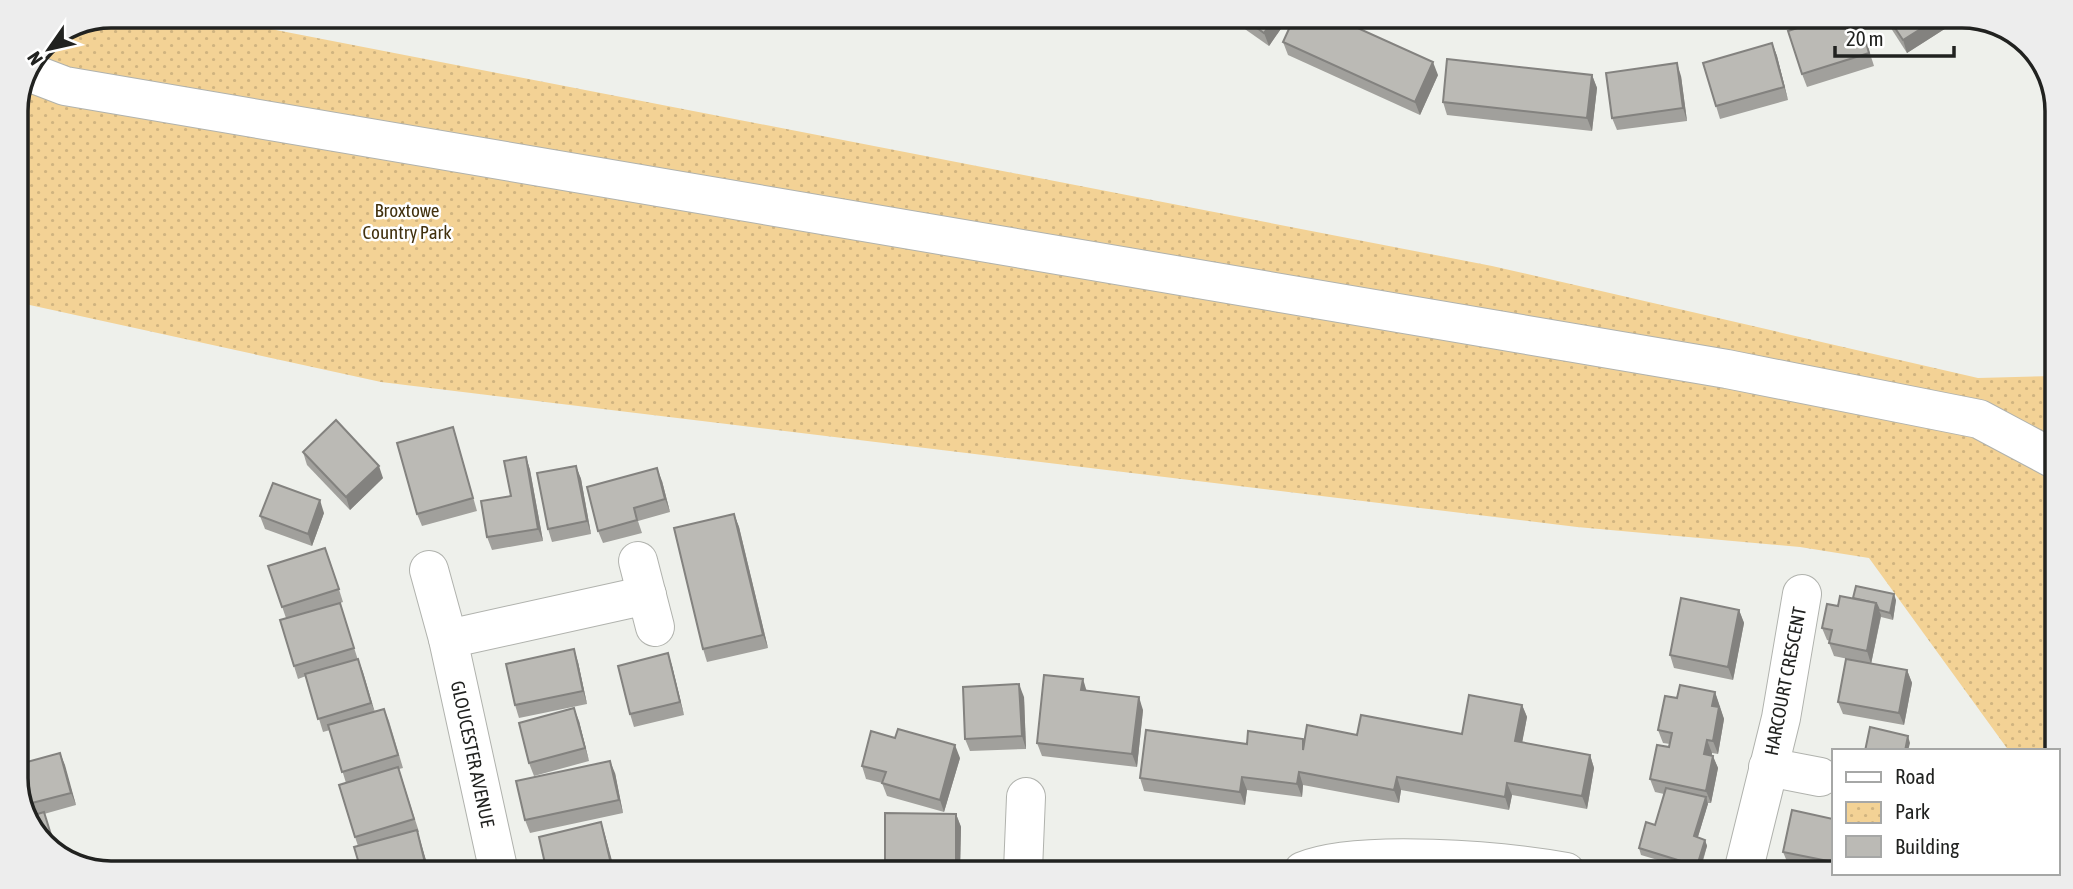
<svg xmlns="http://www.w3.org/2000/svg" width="2073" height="889" font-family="'Asap Condensed',sans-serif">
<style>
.park{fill:url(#park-dots)}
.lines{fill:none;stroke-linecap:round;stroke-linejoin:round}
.minor-casing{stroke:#b0b2ad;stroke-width:40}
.minor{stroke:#fff;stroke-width:38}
.wall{fill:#a1a09c}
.shaded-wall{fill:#83827f}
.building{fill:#bbbab5;stroke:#83827f;stroke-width:2}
.labels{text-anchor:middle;stroke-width:5;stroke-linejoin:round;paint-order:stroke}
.park-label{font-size:19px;fill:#42310e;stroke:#fff}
.street-label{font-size:19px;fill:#212220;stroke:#fff}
.rim{fill:none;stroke:#212220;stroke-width:3.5}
</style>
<defs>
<pattern id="park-dots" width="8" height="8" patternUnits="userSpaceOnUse" patternTransform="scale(1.75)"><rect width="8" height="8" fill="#f3d295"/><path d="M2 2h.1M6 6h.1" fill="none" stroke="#d0b480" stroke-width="1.8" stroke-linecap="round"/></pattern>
</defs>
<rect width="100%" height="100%" fill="#eef0eb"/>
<path class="park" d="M111 16H204L1492 266 1978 378 2054 376 2051 751H2009L1869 558 1800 547 1577 527 381 382 16 302V105L44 43Z"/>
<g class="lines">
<defs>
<g id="minor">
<path d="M31 73 65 86 1727 369 1979 419 2054 459"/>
<path d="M638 561 655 627"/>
<path d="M429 570 448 639 498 868"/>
<path d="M448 639 647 595"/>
<path d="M1768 767 1820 777"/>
<path d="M1023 870 1026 797"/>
<path d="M1303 871C1359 848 1505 861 1566 872"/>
<path d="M1743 872 1781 718 1802 594"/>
</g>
</defs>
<use href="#minor" class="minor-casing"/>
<use href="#minor" class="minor"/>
</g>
<g class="wall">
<path d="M1232 20H1287L1269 46Z"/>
<path d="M1860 22 1874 66 1807 87 1802 74Z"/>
<path d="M1887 22 1954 23 1907 53Z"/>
<path d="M1283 42 1438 75 1420 115 1288 55Z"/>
<path d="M1772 43 1777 56 1788 100 1720 119 1716 106Z"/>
<path d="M1592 75 1597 88 1592 131 1447 115 1443 102Z"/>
<path d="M1681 76 1687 121 1617 130 1612 118Z"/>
<path d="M457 440 477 511 422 526 417 514Z"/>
<path d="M303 452 383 478 350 510 307 465Z"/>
<path d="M526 457 530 470 543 541 492 550 487 537 511 496Z"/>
<path d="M576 466 581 479 591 534 552 542 548 529Z"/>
<path d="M662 481 670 512 638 521 642 533 603 543 598 531Z"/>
<path d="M324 513 312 546 265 529 260 516Z"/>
<path d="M734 514 739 527 768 648 707 662 703 649Z"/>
<path d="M330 561 343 602 340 603 374 711 384 709 389 721 403 768 399 769 419 832H417L428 867H360L358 846 355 837 346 783 330 730 323 732 306 676 298 679 294 666 286 618 268 566Z"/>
<path d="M1853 598 1896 600 1893 620 1881 617 1871 664 1907 670 1912 683 1904 725 1843 714 1838 702 1867 663 1834 656 1829 643 1830 641 1827 640 1822 628 1838 606Z"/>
<path d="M1739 610 1744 623 1733 680 1674 668 1670 655Z"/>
<path d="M668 653 672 666 684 715 634 727 630 714Z"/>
<path d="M578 662 587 704 519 718 515 705Z"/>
<path d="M1087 691 1143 710 1137 767 1042 756 1037 743Z"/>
<path d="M1715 692 1724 719 1718 754 1712 753V755L1718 768 1711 803H1708L1698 837 1705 840 1707 846 1700 872H1698L1641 855 1639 848 1655 825 1664 794 1655 792 1650 779 1669 747 1670 744 1663 743 1658 730 1677 698Z"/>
<path d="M1024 697 1026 749 970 751 965 739Z"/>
<path d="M1522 705 1527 717 1522 742 1590 755 1594 768 1587 809 1512 795 1509 810 1401 790 1399 803 1303 785 1302 797 1247 790 1245 805 1144 791 1140 778 1247 744 1303 739 1304 742 1357 735 1462 734Z"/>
<path d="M579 721 589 761 534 776 529 763Z"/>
<path d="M16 726 24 753 16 755Z"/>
<path d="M60 753 76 805 44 814 57 852 35 836 16 784Z"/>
<path d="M960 758 944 812 887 796 882 783 866 779 862 766Z"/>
<path d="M615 773 623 813 530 833 525 820Z"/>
<path d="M956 814 961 827 960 869H888L885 860Z"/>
<path d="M1833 819V873H1827L1788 864 1783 852Z"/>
</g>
<g class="shaded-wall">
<path d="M1273 20H1287L1269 46 1264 33Z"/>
<path d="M1930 23H1954L1907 53 1903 40Z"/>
<path d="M1772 43 1777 56 1788 100 1784 87Z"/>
<path d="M1433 62 1438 75 1420 115 1415 102Z"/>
<path d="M1677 63 1681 76 1687 121 1683 108Z"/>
<path d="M1592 75 1597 88 1592 131 1587 118Z"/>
<path d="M526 457 530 470 543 541 538 529Z"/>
<path d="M379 466 383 478 350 510 346 497Z"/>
<path d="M576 466 581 479 591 534 587 521Z"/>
<path d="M657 468 662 481 670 512 665 499Z"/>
<path d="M320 500 324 513 312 546 308 534Z"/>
<path d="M734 514 739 527 768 648 763 635Z"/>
<path d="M1894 594 1896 600 1893 620 1890 613Z"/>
<path d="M1876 603 1881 615 1871 664 1867 651Z"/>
<path d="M1739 610 1744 623 1733 680 1728 667Z"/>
<path d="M574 649 578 662 587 704 583 691Z"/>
<path d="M668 653 672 666 684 715 680 702Z"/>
<path d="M358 659 363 672 376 716 371 703Z"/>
<path d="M1907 670 1912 683 1904 725 1899 713Z"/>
<path d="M1083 679 1087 692 1081 690Z"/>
<path d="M1019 684 1024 697 1026 749 1022 736Z"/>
<path d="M1715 692 1724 719 1718 754 1713 741 1712 706Z"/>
<path d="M1139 697 1143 710 1137 767 1132 754Z"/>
<path d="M1522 705 1527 717 1520 754 1515 741Z"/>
<path d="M574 708 579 721 589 761 585 748Z"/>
<path d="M1908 736 1910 743 1908 751H1905Z"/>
<path d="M1707 740 1712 753 1709 767 1704 754Z"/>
<path d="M955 745 960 758 944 812 940 800Z"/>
<path d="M60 753 65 765 76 805 71 793Z"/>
<path d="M1590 755 1594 768 1587 809 1582 796Z"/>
<path d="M1713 756 1718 768 1711 803 1706 791Z"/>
<path d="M610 761 615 773 623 813 619 800Z"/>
<path d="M1299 772 1303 785 1302 797 1297 784Z"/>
<path d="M1242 777 1247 790 1245 805 1240 792Z"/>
<path d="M1397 777 1401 790 1399 803 1394 790Z"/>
<path d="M1507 783 1512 795 1509 810 1505 797Z"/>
<path d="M1706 797 1708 804 1696 843 1694 836Z"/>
<path d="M956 814 961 827 960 869H959L956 861Z"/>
<path d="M601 822 605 835 614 868H612Z"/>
<path d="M417 830 421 843 428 867H426Z"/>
<path d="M1705 840 1707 846 1699 872 1697 866Z"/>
</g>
<g class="building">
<path d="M1246 20H1273L1264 33Z"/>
<path d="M1293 20H1340L1433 62 1415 102 1283 42Z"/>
<path d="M1816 22H1860L1869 53 1802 74 1788 31Z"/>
<path d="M1891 22 1930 23 1903 40Z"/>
<path d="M1772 43 1784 87 1716 106 1703 63Z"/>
<path d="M1447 59 1592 75 1587 118 1443 102Z"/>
<path d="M1677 63 1683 108 1612 118 1606 73Z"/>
<path d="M336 420 379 466 346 497 303 452Z"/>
<path d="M453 427 473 498 417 514 397 443Z"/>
<path d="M526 457 538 529 487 537 481 501 511 496 504 461Z"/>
<path d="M576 466 587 521 548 529 537 473Z"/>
<path d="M657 468 665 499 634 508 637 520 598 531 587 487Z"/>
<path d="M273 483 320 500 308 534 260 516Z"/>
<path d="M734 514 763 635 703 649 674 528Z"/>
<path d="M325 548 339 589 282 607 268 566Z"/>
<path d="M1856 586 1894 594 1890 613 1879 610 1876 603 1853 598Z"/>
<path d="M1840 596 1876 603 1867 651 1829 643 1832 630 1822 628 1827 604 1838 606Z"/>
<path d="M1681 598 1739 610 1728 667 1670 655Z"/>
<path d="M340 603 354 648 294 666 280 620Z"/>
<path d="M574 649 583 691 515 705 506 664Z"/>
<path d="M668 653 680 702 630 714 618 666Z"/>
<path d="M358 659 371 703 318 719 305 674Z"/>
<path d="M1846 659 1907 670 1899 713 1838 702Z"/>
<path d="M1044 675 1083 679 1081 690 1139 697 1132 754 1037 743Z"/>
<path d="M1019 684 1022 736 965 739 963 687Z"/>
<path d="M1680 685 1715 692 1712 706 1719 707 1713 741 1707 740 1704 754 1713 756 1706 791 1650 779 1657 745 1669 747 1672 733 1658 730 1665 696 1677 698Z"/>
<path d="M1469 695 1522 705 1515 741 1590 755 1582 796 1507 783 1505 797 1397 777 1394 790 1299 772 1297 784 1242 777 1240 792 1140 778 1146 730 1247 744 1248 731 1303 739V750L1307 725 1357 735 1361 715 1462 734Z"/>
<path d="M574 708 585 748 529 763 519 723Z"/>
<path d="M384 709 398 755 342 772 328 725Z"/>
<path d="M1870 727 1908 736 1905 751H1865Z"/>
<path d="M898 729 955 745 940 800 882 783 886 772 862 766 871 731 895 738Z"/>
<path d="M16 730 19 740 16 741Z"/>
<path d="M60 753 71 793 24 805 16 784V765Z"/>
<path d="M610 761 619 800 525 820 516 781Z"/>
<path d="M398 767 414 819 355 837 339 785Z"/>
<path d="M1666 788 1706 797 1694 836 1705 840 1697 866 1639 848 1646 822 1655 825Z"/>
<path d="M1792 810 1833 819V862L1783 852Z"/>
<path d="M44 812 56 851H55L35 836 28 817Z"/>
<path d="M885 813 956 814V861L885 860Z"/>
<path d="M601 822 612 868H546L539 837Z"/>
<path d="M417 830 426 867H360L354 847Z"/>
<path d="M826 861 870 862V869H825Z"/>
</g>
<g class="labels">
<g class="park-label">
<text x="407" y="217">Broxtowe<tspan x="407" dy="22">Country Park</tspan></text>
</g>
<g class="street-label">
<text transform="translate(1785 681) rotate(-79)" y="7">HARCOURT CRESCENT</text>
<text transform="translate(473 754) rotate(78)" y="7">GLOUCESTER AVENUE</text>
</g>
</g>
<path d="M0 0H2073V889H0ZM111 28H1962A83 83 0 0 1 2045 111V778A83 83 0 0 1 1962 861H111A83 83 0 0 1 28 778V111A83 83 0 0 1 111 28Z" fill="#ededed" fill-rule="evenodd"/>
<path class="rim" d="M111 28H1962A83 83 0 0 1 2045 111V778A83 83 0 0 1 1962 861H111A83 83 0 0 1 28 778V111A83 83 0 0 1 111 28Z"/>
<rect x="1832" y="749" width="228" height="126" fill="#ffffff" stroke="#a6a7a6" stroke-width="2"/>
<rect x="1846" y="772" width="35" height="10" fill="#ffffff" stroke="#a6a7a6" stroke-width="2"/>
<text x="1895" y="784" font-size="21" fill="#212220">Road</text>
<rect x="1846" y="802" width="35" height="21" fill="url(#park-dots)" stroke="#a6a7a6" stroke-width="2"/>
<text x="1895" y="819" font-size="21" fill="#212220">Park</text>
<rect x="1846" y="836" width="35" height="21" fill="#bbbab5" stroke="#a6a7a6" stroke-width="2"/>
<text x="1895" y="854" font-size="21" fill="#212220">Building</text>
<g transform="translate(49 49) rotate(236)" stroke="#ffffff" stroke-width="5" paint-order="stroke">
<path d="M0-5L12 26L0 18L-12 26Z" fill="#212220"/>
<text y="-10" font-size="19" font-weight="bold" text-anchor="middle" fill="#212220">N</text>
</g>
<path d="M1835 46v10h119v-10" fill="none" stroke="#212220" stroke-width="3.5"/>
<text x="1846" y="46" font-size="21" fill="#212220" stroke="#ffffff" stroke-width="5" paint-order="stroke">20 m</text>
</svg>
